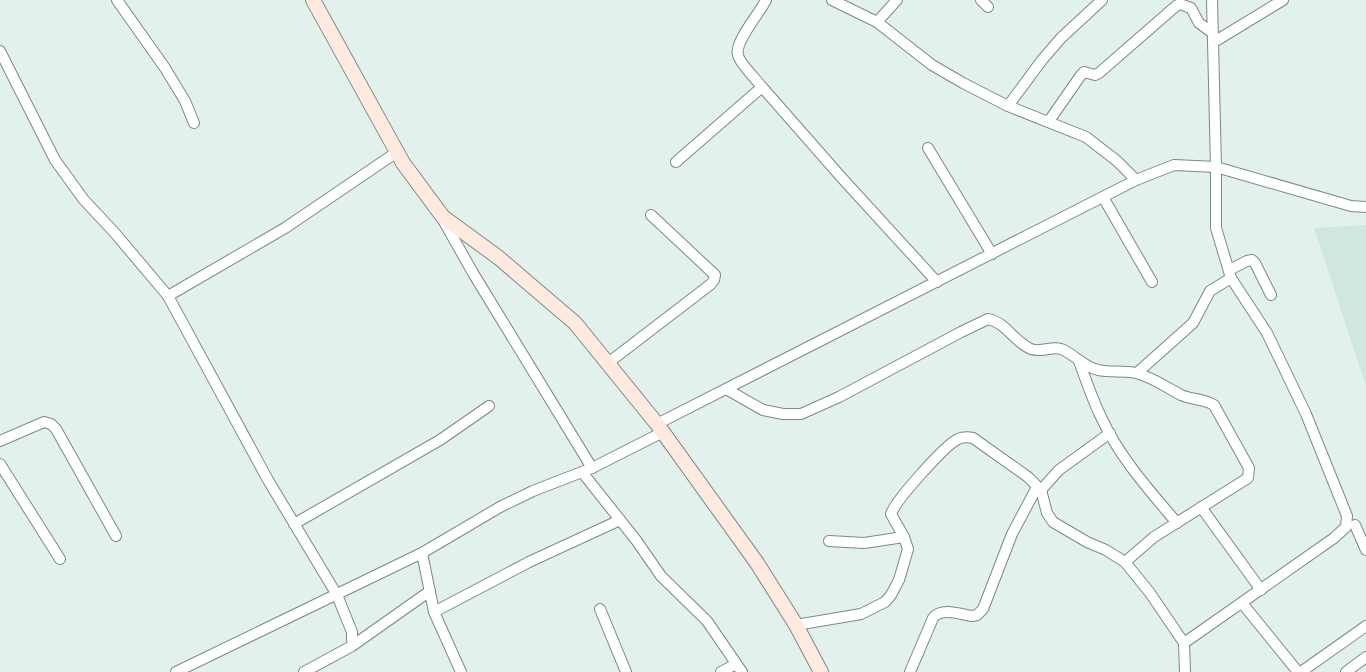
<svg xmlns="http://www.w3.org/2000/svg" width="1366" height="672" font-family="Lora,serif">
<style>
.built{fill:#d0e7df}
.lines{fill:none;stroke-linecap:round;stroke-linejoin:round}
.street-casing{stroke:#7c8984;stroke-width:12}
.secondary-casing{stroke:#7c8984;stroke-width:16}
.street{stroke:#fff;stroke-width:10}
.secondary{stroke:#feeade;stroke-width:14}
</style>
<rect width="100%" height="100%" fill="#e3f1ec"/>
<path class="built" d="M1366 225V386L1314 228Z"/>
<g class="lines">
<defs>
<g id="street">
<path d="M117 0 165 68 185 101 194 123"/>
<path d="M832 0 877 22 932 65 963 83 1008 106 1086 137 1117 161 1136 180"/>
<path d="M981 0 988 7"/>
<path d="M877 22 897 0"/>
<path d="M1214 42 1283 0"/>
<path d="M0 51 55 160 84 200 114 232 168 296 268 480 337 595 352 632V640"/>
<path d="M762 87C756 79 740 64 738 55 734 42 760 13 766 0"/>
<path d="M1008 106 1042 60 1061 38 1102 0"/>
<path d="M1049 121 1081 75 1084 72 1095 75 1099 73 1176 6 1180 4 1191 8 1199 23 1213 33"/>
<path d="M928 148 992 254"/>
<path d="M676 162 762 87 841 177 937 282"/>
<path d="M1103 197 1152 282"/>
<path d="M442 218 473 273 592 468"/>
<path d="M1229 270 1247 261 1252 260 1255 263 1271 295"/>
<path d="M168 296 285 228 397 152"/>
<path d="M1079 361C1086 381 1093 401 1102 419 1120 458 1150 491 1177 523"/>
<path d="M608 363 711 284 714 280 715 275 651 215"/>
<path d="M1137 373 1193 323 1210 291 1231 278"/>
<path d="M726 389 763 410 783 414H801L839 397 961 332 988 319C1007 323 1014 342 1031 349 1041 353 1051 346 1061 349 1074 354 1084 367 1098 370 1110 373 1124 370 1136 373 1152 377 1166 387 1181 395 1190 399 1201 399 1210 403L1214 405 1249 468 1248 478 1154 537 1125 562"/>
<path d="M657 424 1136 180 1174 165 1216 167 1351 206 1366 207"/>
<path d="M0 441 44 422 51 424 56 429 116 536"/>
<path d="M0 464 60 559"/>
<path d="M582 472 636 540 661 576 707 621 742 672"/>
<path d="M1041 490 1059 470 1110 433"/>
<path d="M1201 507 1261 590"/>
<path d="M294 524 440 440 489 406"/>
<path d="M1355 525 1366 550"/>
<path d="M829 541 864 543 904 537"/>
<path d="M422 553 434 612 461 672"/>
<path d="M1242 603 1298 672"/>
<path d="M600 609 626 672"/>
<path d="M434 612 529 562 620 520"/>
<path d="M796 625 861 614 885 602 891 595 899 580 908 549 904 537 891 514C895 501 945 445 958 439 963 437 968 437 973 438L1028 477 1041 490 1047 513 1053 522 1087 542 1106 550 1125 562 1150 593 1184 643 1334 538 1346 527 1347 516 1306 414 1267 333 1231 278 1216 228V167L1212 0"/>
<path d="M1184 643 1185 672"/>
<path d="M176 672 422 553 500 507 533 491 592 468 663 432"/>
<path d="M304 672 352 646 430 591"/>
<path d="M721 672 736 664"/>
<path d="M910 672 933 618C941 607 960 614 972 616L977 615 983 609 1012 534 1037 487"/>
<path d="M1301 672 1366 626"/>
<path d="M1346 672 1366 657"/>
</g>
<path id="secondary" d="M313 0 403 163 443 217 499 258 575 323 657 424 757 563 796 625 821 672"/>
</defs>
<use href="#street" class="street-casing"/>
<use href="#secondary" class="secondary-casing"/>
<use href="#street" class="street"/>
<use href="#secondary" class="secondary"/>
</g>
</svg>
